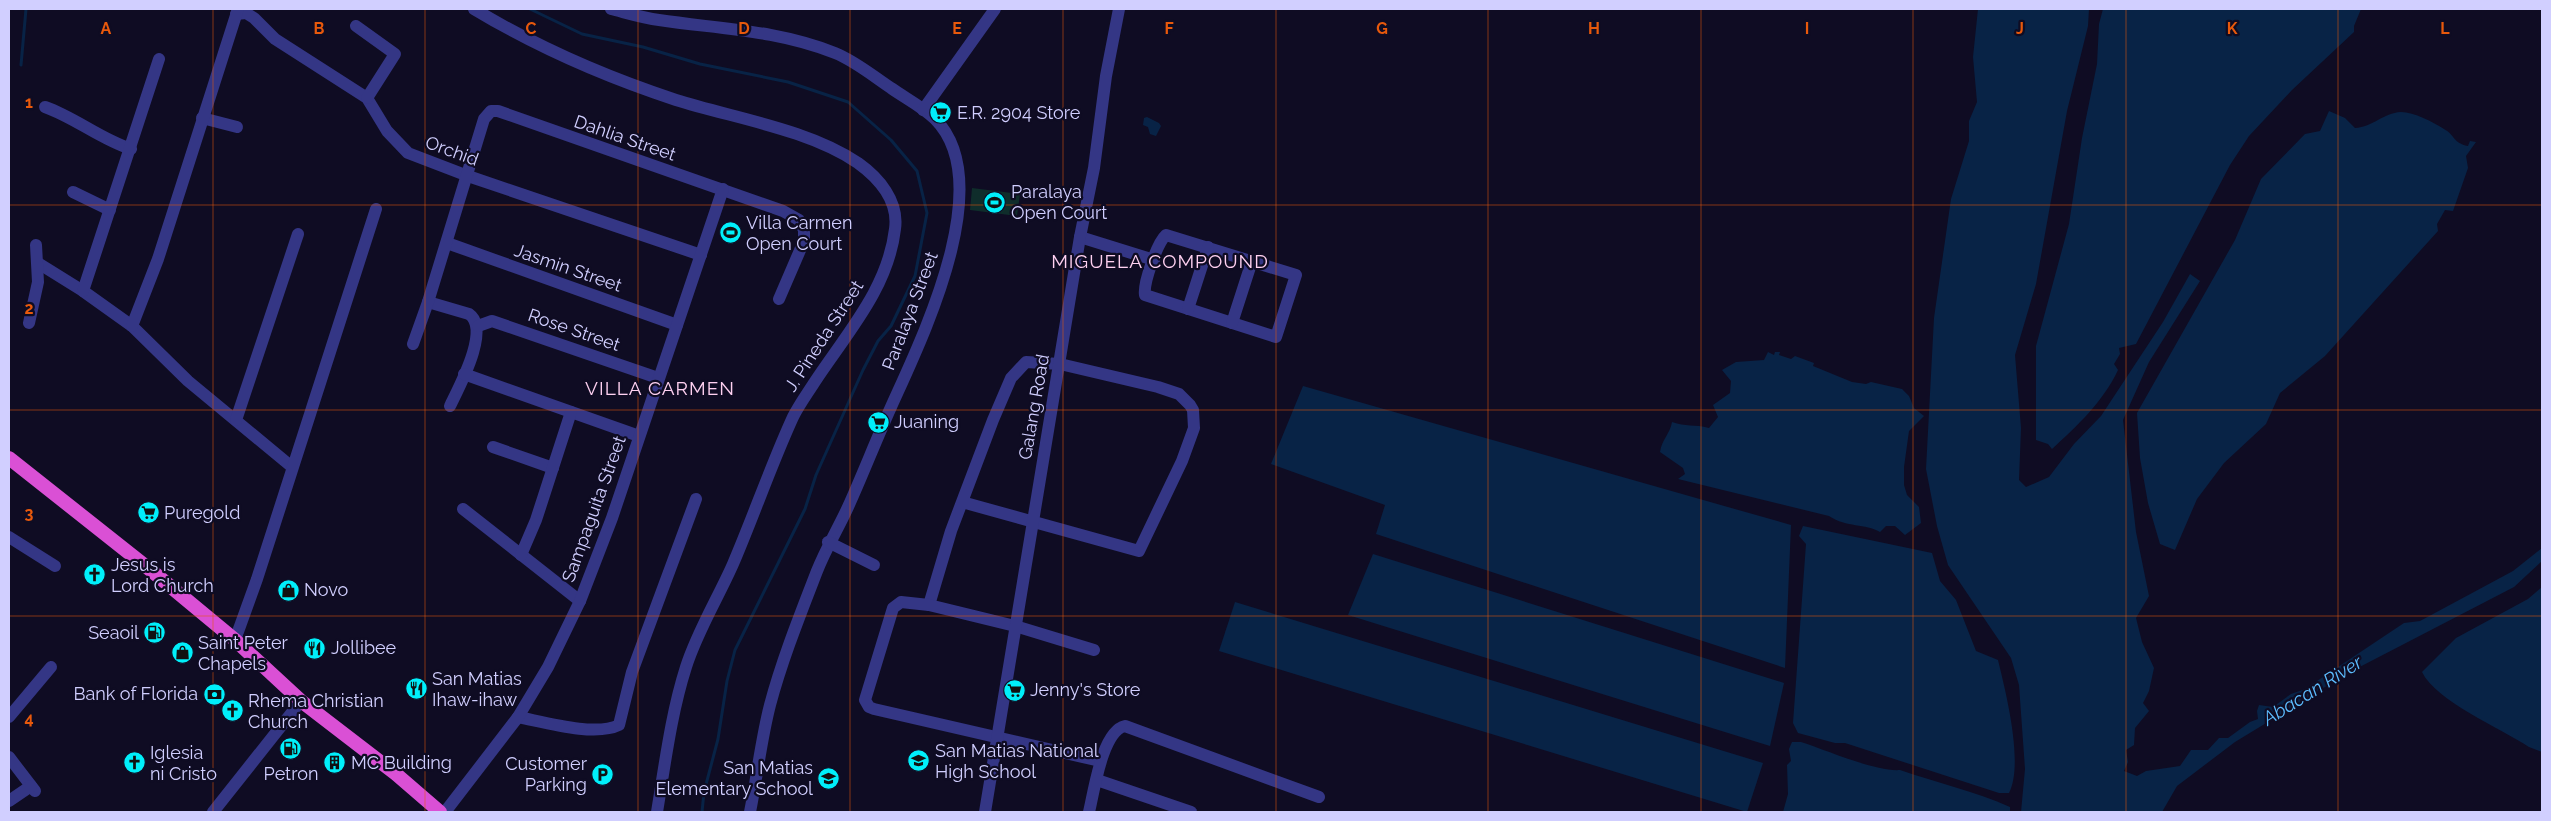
<svg xmlns="http://www.w3.org/2000/svg" width="2551" height="821" font-family="Raleway,sans-serif">
<style>
.green{fill:#0f2d2b}
.water{fill:#082346}
.lines{fill:none;stroke-linecap:round;stroke-linejoin:round}
.stream{stroke:#082346;stroke-width:3}
.minor{stroke:#343685;stroke-width:12}
.tertiary{stroke:#343685;stroke-width:12}
.trunk{stroke:#da50d5;stroke-width:14}
.grid{fill:none;stroke:#e8590c;stroke-width:1;stroke-opacity:0.55}
.labels{text-anchor:middle;stroke-width:4.5;stroke-linejoin:round;paint-order:stroke}
.poi-label{font-size:18px;fill:#d1cfff;stroke:#0f0c23;text-anchor:start}
.street-label{font-size:18px;fill:#d1cfff;stroke:#0f0c23}
.neighbourhood-label{font-size:19px;letter-spacing:1px;fill:#ffd1f1;stroke:#0f0c23}
.water-label{font-size:19px;font-style:italic;fill:#5dbdff;stroke:#0f0c23}
.grid-label{font-size:16px;text-anchor:middle;font-weight:bold;fill:#e8590c;stroke:#0f0c23;stroke-width:4.5;stroke-linejoin:round;paint-order:stroke}
</style>
<rect width="100%" height="100%" fill="#0f0c23"/>
<path class="green" d="M972 188 1020 194 1017 216 970 210Z"/>
<g class="water">
<path d="M1978 9H2089L2088 26 2067 111 2036 284 2015 355 2021 428 2019 480 2026 487 2049 477 2074 444 2101 416 2163 322 2190 274 2200 281 2149 362 2123 420 2136 532 2149 596 2136 618 2142 642 2154 668 2149 691 2143 703 2149 711 2135 728 2134 745 2126 750 2128 762 2124 771 2137 776 2146 771 2180 766 2191 750H2208L2219 738H2228L2250 722 2258 719 2257 711 2259 705 2273 707 2291 694 2305 689 2404 623 2420 621 2513 571 2542 548V561L2514 587 2348 673 2235 742 2177 786 2162 812H2021L2025 769 2019 685 2011 658 1948 565 1937 526 1926 469 1934 318 1951 199 1969 141V121L1977 102 1973 57Z"/>
<path d="M2103 9H2361L2354 26V32L2292 90 2249 136 2230 165 2136 344 2119 348 2120 354 2114 364 2118 370C2103 402 2077 426 2052 449L2048 444 2036 440V346L2069 224 2082 138 2097 64 2099 24Z"/>
<path d="M2329 111 2345 118 2355 128C2373 127 2383 113 2401 112 2414 112 2433 122 2444 129 2455 135 2453 143 2468 146L2470 141 2476 142 2466 156 2468 168 2453 211 2445 210 2437 224 2438 231 2325 356 2280 393 2266 424 2224 463 2197 499 2175 550 2160 544 2148 503 2140 458 2137 413 2235 240 2261 179 2305 134 2320 131Z"/>
<path d="M1147 117 1159 123 1161 126 1156 136 1150 134 1148 127 1143 125 1144 118Z"/>
<path d="M1768 352 1774 355 1775 352H1780L1779 355 1791 359 1795 356 1814 363 1813 366 1852 382 1866 384 1871 382 1902 389 1909 396 1914 408 1924 416 1909 431 1904 467V485L1907 495 1919 507 1921 523 1905 535 1895 526H1886L1880 532C1865 523 1847 528 1829 516L1678 479 1685 474 1683 468 1660 452C1662 439 1670 434 1672 422 1686 427 1694 424 1709 428L1718 417 1713 405 1730 393 1731 381 1722 370 1736 362 1764 360Z"/>
<path d="M1303 386 1791 525 1785 668 1376 534 1385 505 1271 464Z"/>
<path d="M1803 526 1932 553 1940 581 1956 600 1976 651 1998 660C2006 693 2024 764 2009 793H1999L1845 743H1835L1798 733 1793 723 1806 544 1799 536Z"/>
<path d="M1373 554 1784 683 1770 746 1348 615Z"/>
<path d="M2542 587V752L2529 747C2500 728 2436 701 2422 672L2456 638 2528 599Z"/>
<path d="M1235 602 1763 763 1747 812 1219 651Z"/>
<path d="M1792 742H1801C1826 750 1876 772 1900 770 1938 783 1974 791 2010 807V812H1783L1788 794 1787 765 1791 761 1789 749Z"/>
</g>
<g class="lines">
<g class="stream">
<path d="M530 9 582 34 643 47 700 64 788 82 848 102 891 140 917 171 927 213 915 276 891 326 878 341 863 370 816 475 805 509 735 650 727 681 718 739 704 792 702 812"/>
<path d="M21 65 26 9"/>
</g>
<g class="minor">
<path d="M474 9C537 47 606 77 676 100 733 118 808 129 858 163 879 178 899 201 895 229 888 289 846 334 814 383 807 394 799 405 793 417 771 465 754 515 733 564 718 598 697 632 686 667 671 714 665 764 657 812"/>
<path d="M611 9C627 13 643 18 659 20 720 29 777 30 835 53 855 61 873 76 891 88 905 98 923 107 935 119 999 183 921 340 891 407 876 440 863 474 848 507 838 529 826 548 817 571 800 615 782 660 770 705 761 740 757 777 750 812"/>
<path d="M236 14 246 13 254 18 275 39 367 98 387 131 408 153 468 176 701 255"/>
<path d="M356 26 395 54 367 98"/>
<path d="M45 107C76 118 100 139 131 149"/>
<path d="M923 110 995 9"/>
<path d="M202 118 237 127"/>
<path d="M73 192 110 210"/>
<path d="M1166 235 1296 275 1276 337 1145 295C1143 284 1157 243 1166 235Z"/>
<path d="M1080 237 1154 260"/>
<path d="M447 243 677 325"/>
<path d="M38 263 83 291 132 326 188 381 292 467"/>
<path d="M83 291 159 59"/>
<path d="M428 302 469 314C491 329 459 387 450 406"/>
<path d="M1188 309 1208 247"/>
<path d="M29 323 38 282 36 245"/>
<path d="M1232 323 1252 261"/>
<path d="M132 326 158 259 238 9"/>
<path d="M478 326 492 321 658 378"/>
<path d="M413 344 428 302 484 119 491 111H498L783 211 799 220 804 230V241L779 299"/>
<path d="M464 374 639 436"/>
<path d="M236 420 298 234"/>
<path d="M493 447 553 468"/>
<path d="M463 509 580 601"/>
<path d="M9 537 55 566"/>
<path d="M828 542 874 565"/>
<path d="M521 555 536 520 571 412"/>
<path d="M929 605 951 531 993 420 1011 378 1026 362 1060 364 1158 387 1179 394 1190 405 1193 410 1194 428 1182 461 1139 551 962 502"/>
<path d="M235 640 257 579 376 209"/>
<path d="M1094 650 1015 626 929 605 901 602 893 608 865 700 869 707 874 709 1100 761"/>
<path d="M9 717 51 667"/>
<path d="M518 717C544 722 595 737 619 725L632 672 696 499"/>
<path d="M9 757 35 791"/>
<path d="M1097 780 1191 812"/>
<path d="M9 801 31 786"/>
<path d="M213 812 301 701"/>
<path d="M445 812 518 717 548 667 580 601 612 518 723 189"/>
<path d="M1089 812C1094 792 1102 731 1125 726L1319 797"/>
</g>
<path class="tertiary" d="M985 812 1080 237 1094 168 1106 76 1119 9"/>
<path class="trunk" d="M9 458 153 572 235 640 301 701 396 774 440 812"/>
</g>
<path class="grid" d="M213 9V812M425 9V812M638 9V812M850 9V812M1063 9V812M1276 9V812M1488 9V812M1701 9V812M1913 9V812M2126 9V812M2338 9V812M9 205H2542M9 410H2542M9 616H2542"/>
<defs>
<symbol id="supermarket-disc" viewBox="-11 -11 22 22"><circle r="9.5" fill="#00effa" stroke="#0f0c23"/><path d="M-6-5.5h2.5l.6 2H6L4.5 2H-2.5L-4.4-4H-6ZM-1.5 3.2a1.3 1.3 0 1 0 .1 0ZM3 3.2a1.3 1.3 0 1 0 .1 0Z" fill="#111"/></symbol>
<symbol id="stadium-disc" viewBox="-11 -11 22 22"><circle r="9.5" fill="#00effa" stroke="#0f0c23"/><path d="M0-5a6.5 5 0 1 0 0 10a6.5 5 0 1 0 0-10ZM-3.5-1.8h7v3.6h-7Z" fill="#111"/></symbol>
<symbol id="church-disc" viewBox="-11 -11 22 22"><circle r="9.5" fill="#00effa" stroke="#0f0c23"/><path d="M-1.2-6h2.4v3.5h3.3v2.4h-3.3V6h-2.4V-.1h-3.3v-2.4h3.3Z" fill="#111"/></symbol>
<symbol id="shop-disc" viewBox="-11 -11 22 22"><circle r="9.5" fill="#00effa" stroke="#0f0c23"/><path d="M-5-2.5h2.3a2.7 3.5 0 0 1 5.4 0H5L5.5 6h-11ZM-1.5-2.5h3a1.5 2.3 0 0 0-3 0Z" fill="#111"/></symbol>
<symbol id="fuel-disc" viewBox="-11 -11 22 22"><circle r="9.5" fill="#00effa" stroke="#0f0c23"/><path d="M-5.5-6h7V0h2V4h1.3V-2.5L3-4.5l.8-.8L6-3V5H2.5V1h-1V6h-7ZM-4.2-4.7v3.2H.2V-4.7Z" fill="#111"/></symbol>
<symbol id="restaurant-disc" viewBox="-11 -11 22 22"><circle r="9.5" fill="#00effa" stroke="#0f0c23"/><path d="M-5-6h1v4h1v-4h1v4h1v-4h1v5L-1.5 .5V6h-2V.5L-5-1ZM5-6V6H3V1.5H1.5Q1.5-4 5-6Z" fill="#111"/></symbol>
<symbol id="bank-disc" viewBox="-11 -11 22 22"><circle r="9.5" fill="#00effa" stroke="#0f0c23"/><path d="M-6-4H6V4H-6ZM0-2.3a2.3 2.3 0 1 0 0 4.6a2.3 2.3 0 1 0 0-4.6Z" fill="#111"/></symbol>
<symbol id="school-disc" viewBox="-11 -11 22 22"><circle r="9.5" fill="#00effa" stroke="#0f0c23"/><path d="M0-5L7-2L0 1L-7-2ZM-4 1L0 2.5L4 1V4Q0 6-4 4Z" fill="#111"/></symbol>
<symbol id="building-disc" viewBox="-11 -11 22 22"><circle r="9.5" fill="#00effa" stroke="#0f0c23"/><path d="M-4-6H4V6H1V3H-1V6H-4ZM-2.5-4.3h1.7v1.8h-1.7ZM.8-4.3h1.7v1.8H.8ZM-2.5-1h1.7V.8h-1.7ZM.8-1h1.7V.8H.8Z" fill="#111"/></symbol>
<symbol id="parking-disc" viewBox="-11 -11 22 22"><circle r="9.5" fill="#00effa" stroke="#0f0c23"/><path d="M-3.5-5.5H1a3.5 3.5 0 0 1 0 7H-1V5.5H-3.5ZM-1-3.4V-.6H.8a1.4 1.4 0 0 0 0-2.8Z" fill="#111"/></symbol>
</defs>
<g fill-rule="evenodd">
<use href="#supermarket-disc" x="928" y="100" width="25" height="25"/>
<use href="#stadium-disc" x="982" y="190" width="25" height="25"/>
<use href="#stadium-disc" x="718" y="220" width="25" height="25"/>
<use href="#supermarket-disc" x="866" y="410" width="25" height="25"/>
<use href="#supermarket-disc" x="136" y="500" width="25" height="25"/>
<use href="#church-disc" x="82" y="562" width="25" height="25"/>
<use href="#shop-disc" x="276" y="578" width="25" height="25"/>
<use href="#fuel-disc" x="142" y="620" width="25" height="25"/>
<use href="#restaurant-disc" x="302" y="636" width="25" height="25"/>
<use href="#shop-disc" x="170" y="640" width="25" height="25"/>
<use href="#restaurant-disc" x="404" y="676" width="25" height="25"/>
<use href="#supermarket-disc" x="1002" y="678" width="25" height="25"/>
<use href="#bank-disc" x="202" y="682" width="25" height="25"/>
<use href="#church-disc" x="220" y="698" width="25" height="25"/>
<use href="#fuel-disc" x="278" y="736" width="25" height="25"/>
<use href="#school-disc" x="906" y="748" width="25" height="25"/>
<use href="#church-disc" x="122" y="750" width="25" height="25"/>
<use href="#building-disc" x="322" y="750" width="25" height="25"/>
<use href="#parking-disc" x="590" y="762" width="25" height="25"/>
<use href="#school-disc" x="816" y="766" width="25" height="25"/>
</g>
<g class="labels">
<g class="poi-label">
<text x="957" y="119">E.R. 2904 Store</text>
<text x="1011" y="198">Paralaya<tspan x="1011" dy="21">Open Court</tspan></text>
<text x="746" y="229">Villa Carmen<tspan x="746" dy="21">Open Court</tspan></text>
<text x="894" y="428">Juaning</text>
<text x="164" y="519">Puregold</text>
<text x="111" y="571">Jesus is<tspan x="111" dy="21">Lord Church</tspan></text>
<text x="304" y="596">Novo</text>
<text x="139" y="639" text-anchor="end">Seaoil</text>
<text x="198" y="649">Saint Peter<tspan x="198" dy="21">Chapels</tspan></text>
<text x="331" y="654">Jollibee</text>
<text x="432" y="685">San Matias<tspan x="432" dy="21">Ihaw-ihaw</tspan></text>
<text x="1030" y="696">Jenny's Store</text>
<text x="198" y="700" text-anchor="end">Bank of Florida</text>
<text x="248" y="707">Rhema Christian<tspan x="248" dy="21">Church</tspan></text>
<text x="935" y="757">San Matias National<tspan x="935" dy="21">High School</tspan></text>
<text x="150" y="759">Iglesia<tspan x="150" dy="21">ni Cristo</tspan></text>
<text x="351" y="769">MC Building</text>
<text x="587" y="770" text-anchor="end">Customer<tspan x="587" dy="21">Parking</tspan></text>
<text x="813" y="774" text-anchor="end">San Matias<tspan x="813" dy="21">Elementary School</tspan></text>
<text x="291" y="780" text-anchor="middle">Petron</text>
</g>
<g class="street-label">
<text transform="translate(625 138) rotate(19)" y="6">Dahlia Street</text>
<text transform="translate(452 151) rotate(20)" y="6">Orchid</text>
<text transform="translate(568 268) rotate(19)" y="6">Jasmin Street</text>
<text transform="translate(910 311) rotate(-69)" y="6">Paralaya Street</text>
<text transform="translate(574 330) rotate(19)" y="6">Rose Street</text>
<text transform="translate(824 336) rotate(-57)" y="6">J. Pineda Street</text>
<text transform="translate(1034 407) rotate(-80)" y="6">Galang Road</text>
<text transform="translate(594 509) rotate(-70)" y="6">Sampaguita Street</text>
</g>
<g class="neighbourhood-label">
<text x="1160" y="268">MIGUELA COMPOUND</text>
<text x="660" y="395">VILLA CARMEN</text>
</g>
<g class="water-label">
<text transform="translate(2312 690) rotate(-32)" y="7">Abacan River</text>
</g>
</g>
<g class="grid-label">
<text x="106" y="34">A</text>
<text x="319" y="34">B</text>
<text x="531" y="34">C</text>
<text x="744" y="34">D</text>
<text x="957" y="34">E</text>
<text x="1169" y="34">F</text>
<text x="1382" y="34">G</text>
<text x="1594" y="34">H</text>
<text x="1807" y="34">I</text>
<text x="2020" y="34">J</text>
<text x="2232" y="34">K</text>
<text x="2445" y="34">L</text>
<text x="29" y="108">1</text>
<text x="29" y="314">2</text>
<text x="29" y="519">3</text>
<text x="29" y="724">4</text>
</g>
<rect width="2551" height="821" fill="none" stroke="#d1cfff" stroke-width="20"/>
</svg>
